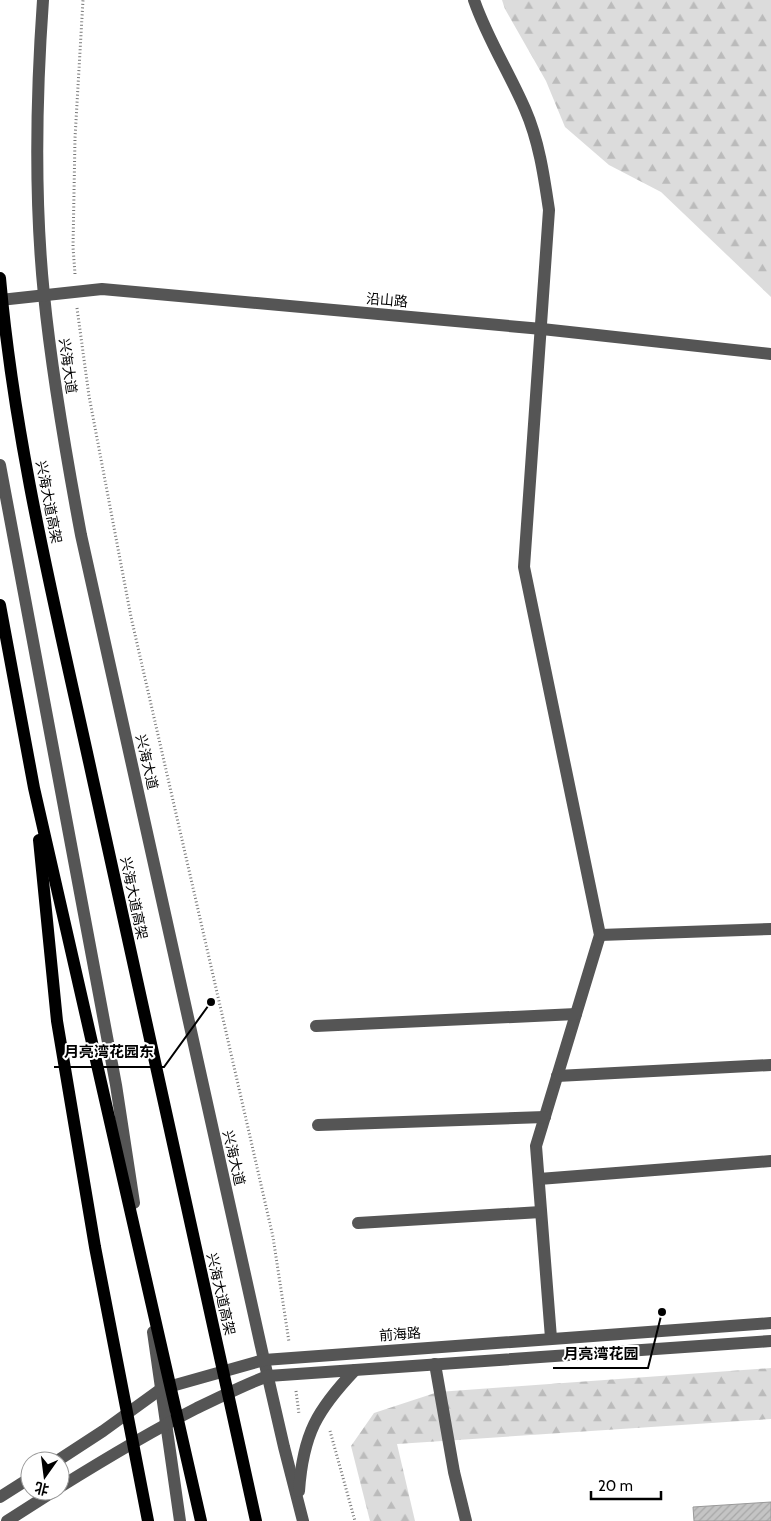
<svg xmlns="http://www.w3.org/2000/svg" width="771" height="1521" font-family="Cabin,'Noto Sans SC',sans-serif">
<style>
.forest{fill:url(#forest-firs)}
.building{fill:url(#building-hatch);stroke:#999}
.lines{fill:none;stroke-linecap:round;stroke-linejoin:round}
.path{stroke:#777;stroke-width:3;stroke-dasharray:1 2.5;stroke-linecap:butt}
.minor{stroke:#555;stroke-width:12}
.major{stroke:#000;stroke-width:12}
.labels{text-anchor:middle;stroke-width:4;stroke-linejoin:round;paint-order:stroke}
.street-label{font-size:14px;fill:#000;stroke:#fff}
.leader{fill:none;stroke:#000;stroke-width:2}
.callout-dot{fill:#000;stroke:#fff;stroke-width:2}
.callout-label{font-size:15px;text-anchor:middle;font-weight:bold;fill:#000;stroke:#fff;stroke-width:4;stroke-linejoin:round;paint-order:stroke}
</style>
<defs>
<pattern id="forest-firs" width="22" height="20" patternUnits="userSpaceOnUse" patternTransform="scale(1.25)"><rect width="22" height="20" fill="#dcdcdc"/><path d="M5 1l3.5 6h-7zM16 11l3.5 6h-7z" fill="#bbb"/></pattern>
<pattern id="building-hatch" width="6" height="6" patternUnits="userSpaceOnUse" patternTransform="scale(1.25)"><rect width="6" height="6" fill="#c4c4c4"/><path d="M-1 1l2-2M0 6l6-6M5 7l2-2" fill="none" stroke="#a7a7a7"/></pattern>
</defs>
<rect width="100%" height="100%" fill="#fff"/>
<g class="forest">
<path d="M502 0H771V297L661 192 609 165 565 127 546 81 505 9Z"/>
<path d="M771 1368V1419L397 1444 415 1521H370L351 1446 374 1413 438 1392Z"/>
</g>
<path class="building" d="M771 1502V1521H694L693 1507Z"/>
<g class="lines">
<g class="path">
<path d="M75 274 73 247 75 138 83 0"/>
<path d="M77 308 89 396 131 617 273 1237 289 1342"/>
<path d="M296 1391 299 1414"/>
<path d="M330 1431 355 1521"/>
</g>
<g class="minor">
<path d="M43 0C36 98 34 197 44 295 52 375 66 455 81 535L264 1360 284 1447 303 1521"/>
<path d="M474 0C487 38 509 72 525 109 539 141 544 176 549 210L524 567 600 935 536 1146 551 1338"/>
<path d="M0 300 102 289 542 329 771 354"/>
<path d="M0 465 116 1085 134 1203"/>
<path d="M600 935 771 929"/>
<path d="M316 1026 576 1014"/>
<path d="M557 1076 771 1065"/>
<path d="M318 1125 545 1117"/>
<path d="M539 1179 771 1161"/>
<path d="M358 1223 541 1212"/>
<path d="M153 1332 180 1521"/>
<path d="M435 1364 454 1472 466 1521"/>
<path d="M57 1461 103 1431 161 1389 264 1360 771 1323"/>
<path d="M60 1487C105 1459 150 1432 197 1408 221 1397 243 1385 268 1376L771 1341"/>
<path d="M299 1491C303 1434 317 1410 355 1370"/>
<path d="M0 1497 30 1478"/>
<path d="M7 1521 54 1491"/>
</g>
<g class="major">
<path d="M0 278C15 448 57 614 93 780 146 1027 201 1274 256 1521"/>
<path d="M0 605 34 788 201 1521"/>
<path d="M39 840 57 1021 95 1247 148 1521"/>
</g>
</g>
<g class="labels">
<g class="street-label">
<text transform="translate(387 300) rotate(5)" y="5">沿山路</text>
<text transform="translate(68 366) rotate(82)" y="5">兴海大道</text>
<text transform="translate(49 502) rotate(79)" y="5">兴海大道高架</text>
<text transform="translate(147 762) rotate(77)" y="5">兴海大道</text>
<text transform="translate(134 898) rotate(78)" y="5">兴海大道高架</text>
<text transform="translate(234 1158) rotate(77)" y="5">兴海大道</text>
<text transform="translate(221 1294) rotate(77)" y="5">兴海大道高架</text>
<text transform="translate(400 1334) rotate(-4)" y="5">前海路</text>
</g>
</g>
<path class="leader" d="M211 1002L164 1067H54M662 1312L648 1368H553"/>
<g class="callout-dot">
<circle cx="211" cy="1002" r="5"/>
<circle cx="662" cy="1312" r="5"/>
</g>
<g class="callout-label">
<text x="109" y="1057">月亮湾花园东</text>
<text x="601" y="1359">月亮湾花园</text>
</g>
<g transform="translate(45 1476) rotate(194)"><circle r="24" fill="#ffffff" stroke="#999999"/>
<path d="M0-4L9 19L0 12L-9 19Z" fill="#000000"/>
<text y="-8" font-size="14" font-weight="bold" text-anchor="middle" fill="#000000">北</text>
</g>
<path d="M591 1491v8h70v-8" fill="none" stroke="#000000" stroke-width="2.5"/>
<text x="598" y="1491" font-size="15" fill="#000000" stroke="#ffffff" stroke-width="4" paint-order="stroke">20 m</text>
</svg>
